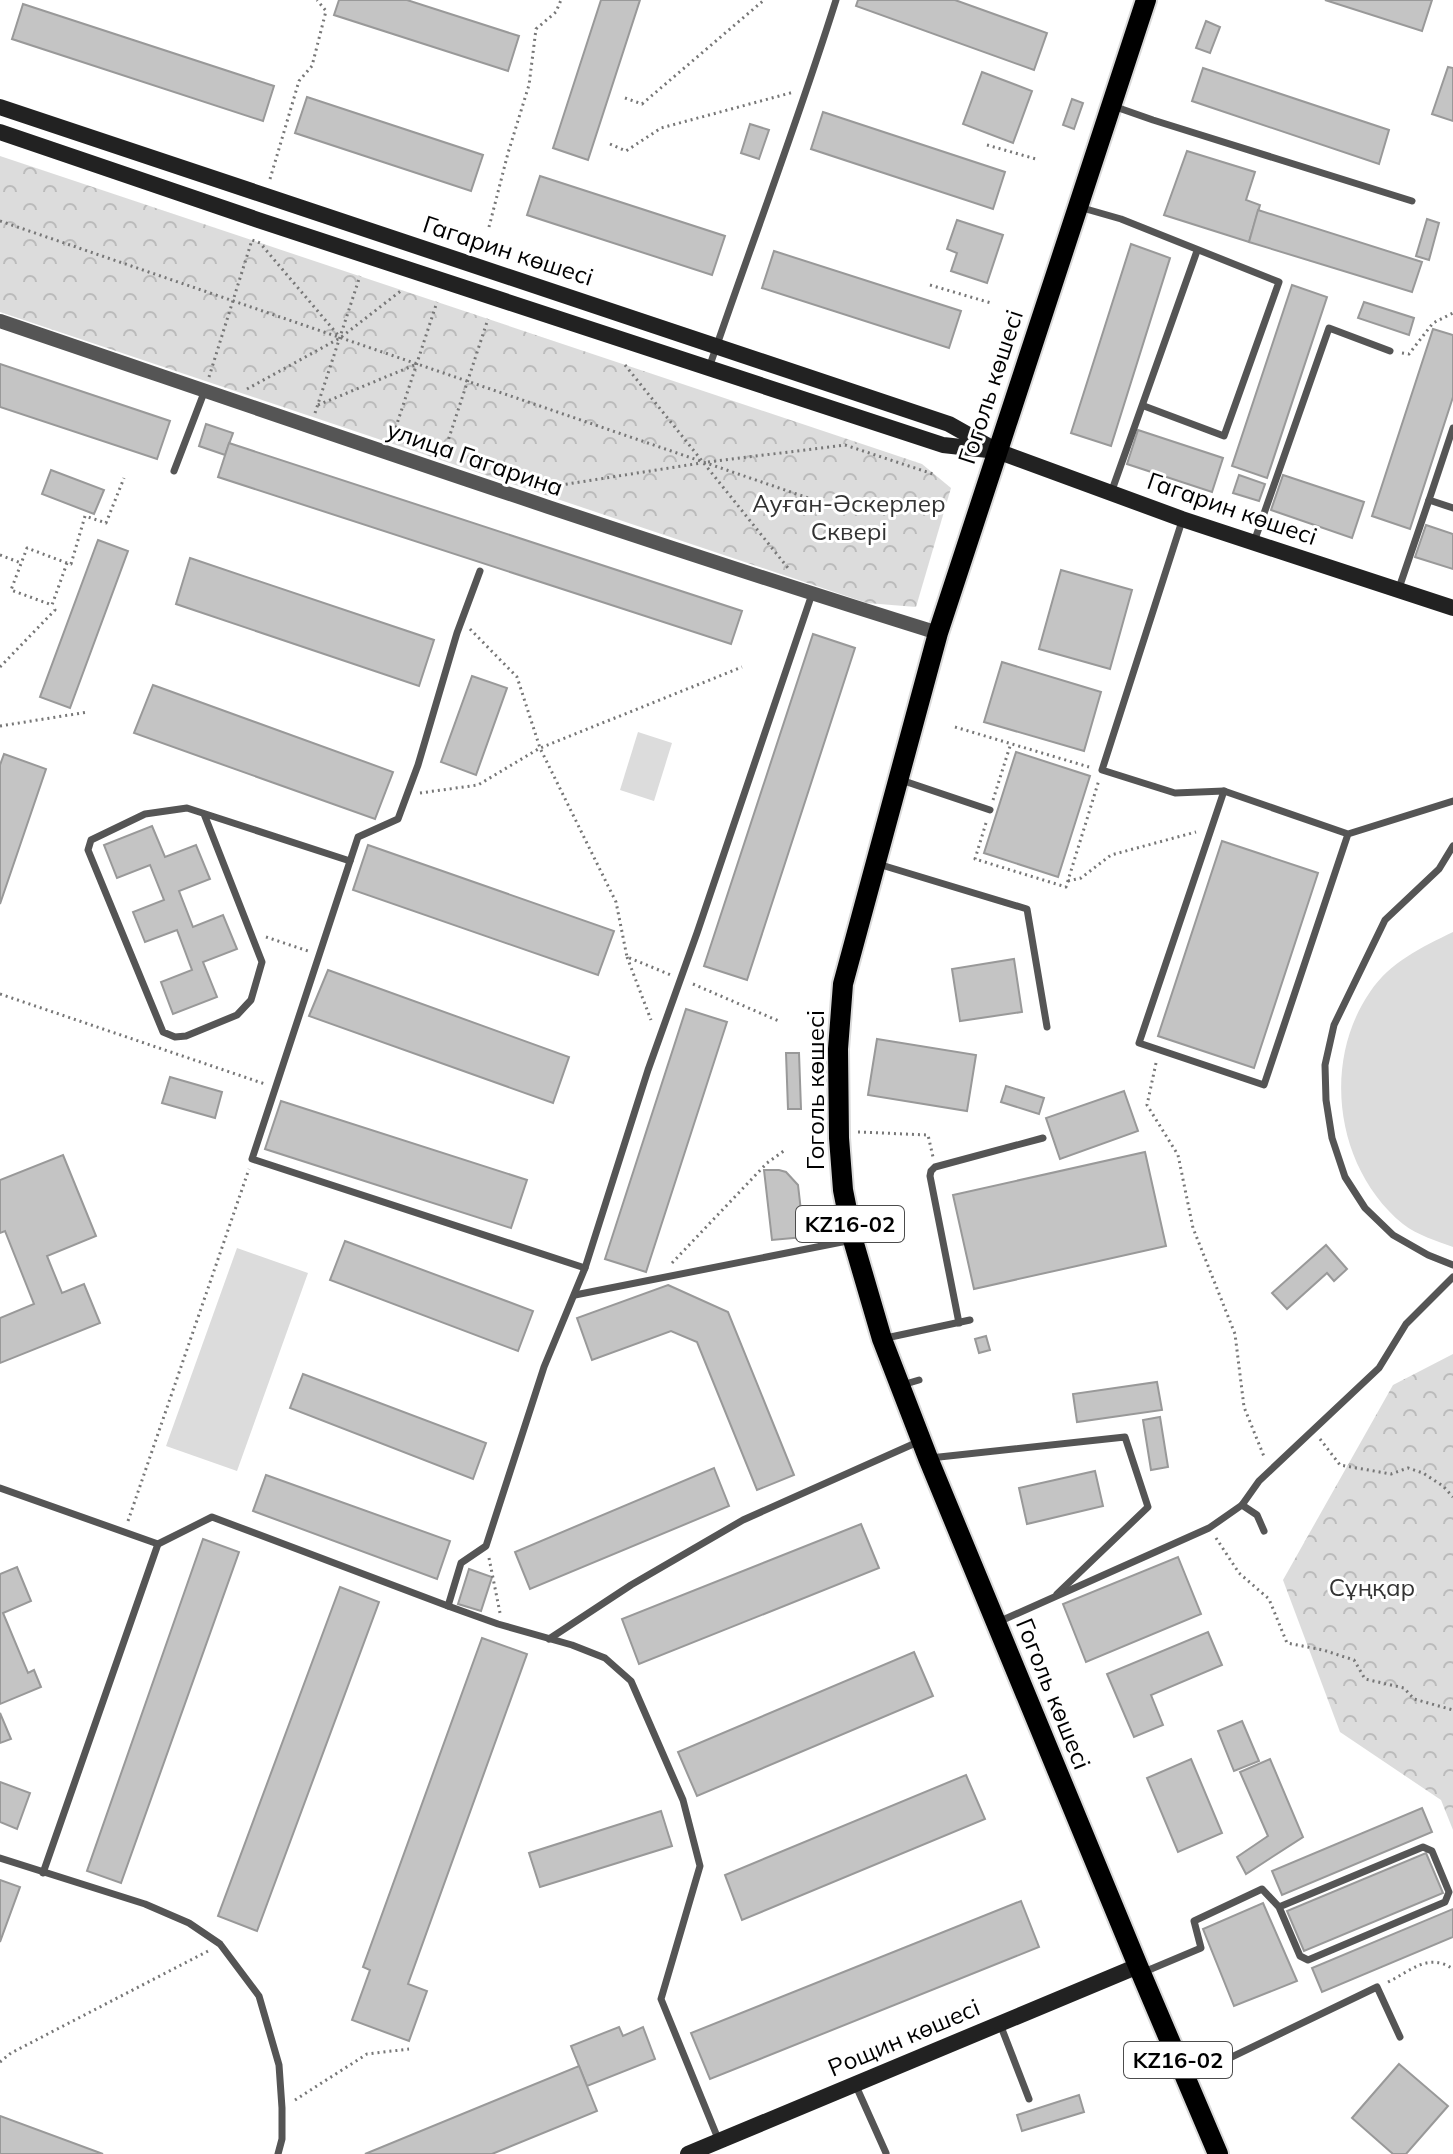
<svg xmlns="http://www.w3.org/2000/svg" width="1453" height="2154" font-family="Mulish,sans-serif">
<style>
.grass{fill:#dcdcdc}
.park{fill:url(#park-crowns)}
.building{fill:#c4c4c4;stroke:#999;stroke-width:2}
.lines{fill:none;stroke-linecap:round;stroke-linejoin:round}
.primary-casing{stroke:#dbdbdb;stroke-width:24}
.path{stroke:#777;stroke-width:3;stroke-dasharray:2 4;stroke-linecap:butt}
.lane{stroke:#555;stroke-width:7}
.street{stroke:#555;stroke-width:14}
.secondary{stroke:#222;stroke-width:16}
.primary{stroke:#000;stroke-width:20}
.labels{text-anchor:middle;stroke-width:6;stroke-linejoin:round;paint-order:stroke}
.shield{fill:#fff;stroke:#4c4c4c;stroke-width:2}
.shield-label{font-size:22px;font-weight:bold;fill:#000}
.street-label{font-size:24px;fill:#000;stroke:#fff}
.park-label{font-size:24px;fill:#333;stroke:#fff}
</style>
<defs>
<pattern id="park-crowns" width="20" height="18" patternUnits="userSpaceOnUse" patternTransform="scale(2)"><rect width="20" height="18" fill="#dcdcdc"/><path d="M2 6a3 3 0 1 1 6 0M12 15a3 3 0 1 1 6 0" fill="none" stroke="#bbb"/></pattern>
</defs>
<rect width="100%" height="100%" fill="#fff"/>
<g class="grass">
<path d="M638 732 672 743 654 801 620 790Z"/>
<path d="M1453 932V1247C1437 1241 1417 1235 1403 1224 1336 1169 1321 1063 1370 992 1390 962 1422 947 1453 932Z"/>
<path d="M237 1248 308 1273 237 1471 166 1446Z"/>
</g>
<g class="park">
<path d="M0 156 922 464 951 488 916 607 867 603 0 312Z"/>
<path d="M1453 1354V1830L1441 1800 1340 1732 1283 1580 1393 1385Z"/>
</g>
<g class="building">
<path d="M339 0H407L519 36 508 71 334 15Z"/>
<path d="M601 0H640L588 160 553 148Z"/>
<path d="M858 0H955L1047 33 1034 70 856 6Z"/>
<path d="M1325 0H1432L1422 31Z"/>
<path d="M23 4 274 86 263 121 12 39Z"/>
<path d="M1206 21 1220 27 1210 53 1196 48Z"/>
<path d="M1448 67 1453 68V121L1432 114Z"/>
<path d="M1203 68 1389 130 1379 164 1192 101Z"/>
<path d="M982 72 1032 91 1013 143 963 124Z"/>
<path d="M307 97 483 155 471 191 295 133Z"/>
<path d="M1072 99 1083 103 1074 129 1063 125Z"/>
<path d="M823 112 1005 172 993 209 811 149Z"/>
<path d="M750 124 769 130 759 159 741 153Z"/>
<path d="M1187 151 1255 172 1246 200 1260 205 1249 242 1164 215Z"/>
<path d="M540 176 725 236 712 275 527 215Z"/>
<path d="M1258 210 1422 262 1412 292 1249 242Z"/>
<path d="M1427 219 1439 223 1429 260 1416 256Z"/>
<path d="M957 220 1003 235 987 283 951 271 957 253 947 249Z"/>
<path d="M1131 244 1170 258 1111 446 1071 433Z"/>
<path d="M774 251 961 311 949 348 762 288Z"/>
<path d="M1292 285 1327 297 1267 478 1232 466Z"/>
<path d="M1364 302 1414 318 1409 335 1358 318Z"/>
<path d="M1433 329 1453 335V397L1410 529 1372 516Z"/>
<path d="M0 364 170 421 157 459 0 407Z"/>
<path d="M206 424 233 433 225 455 199 446Z"/>
<path d="M1138 430 1223 458 1212 492 1127 464Z"/>
<path d="M229 443 742 611 731 644 218 477Z"/>
<path d="M51 470 104 490 94 514 42 494Z"/>
<path d="M1239 475 1265 484 1259 501 1233 493Z"/>
<path d="M1283 475 1364 502 1352 538 1271 510Z"/>
<path d="M1426 525 1453 534V569L1415 557Z"/>
<path d="M98 540 128 551 70 708 40 697Z"/>
<path d="M190 558 434 640 419 686 176 604Z"/>
<path d="M1061 570 1132 590 1110 669 1039 649Z"/>
<path d="M813 634 855 648 747 980 704 966Z"/>
<path d="M1002 662 1101 692 1084 751 984 722Z"/>
<path d="M472 676 507 688 476 775 441 762Z"/>
<path d="M153 685 393 772 375 819 134 733Z"/>
<path d="M1016 752 1090 776 1058 877 984 853Z"/>
<path d="M4 754 46 769 0 904V765Z"/>
<path d="M152 826 165 857 196 845 210 879 179 891 193 927 223 915 237 949 203 962 217 997 173 1014 161 982 192 970 177 930 145 942 133 912 164 900 150 865 117 878 104 845Z"/>
<path d="M1222 841 1318 873 1254 1068 1158 1036Z"/>
<path d="M368 845 614 931 598 975 353 890Z"/>
<path d="M1014 959 1022 1012 960 1021 952 969Z"/>
<path d="M328 970 569 1057 553 1103 309 1016Z"/>
<path d="M686 1009 727 1022 646 1272 605 1259Z"/>
<path d="M877 1039 976 1055 967 1111 868 1095Z"/>
<path d="M786 1053H799L801 1109H788Z"/>
<path d="M170 1077 222 1092 215 1118 162 1103Z"/>
<path d="M1006 1086 1044 1098 1039 1114 1001 1102Z"/>
<path d="M1124 1091 1138 1131 1060 1159 1046 1118Z"/>
<path d="M281 1101 527 1180 511 1228 265 1149Z"/>
<path d="M1145 1152 1166 1246 974 1289 953 1195Z"/>
<path d="M63 1155 96 1236 47 1256 62 1293 84 1284 100 1323 0 1363V1318L34 1304 5 1231 0 1233V1180Z"/>
<path d="M764 1170H779L786 1172 798 1185 804 1237 772 1240Z"/>
<path d="M345 1241 533 1311 518 1351 330 1280Z"/>
<path d="M1326 1245 1347 1269 1334 1281 1327 1273 1287 1309 1272 1293Z"/>
<path d="M668 1285 728 1312 794 1475 757 1490 697 1342 671 1331 592 1360 577 1318Z"/>
<path d="M986 1336 990 1350 979 1353 975 1339Z"/>
<path d="M303 1374 486 1443 473 1479 290 1408Z"/>
<path d="M1157 1382 1162 1410 1077 1422 1073 1394Z"/>
<path d="M1160 1417 1168 1467 1151 1470 1143 1420Z"/>
<path d="M714 1468 729 1506 530 1589 515 1552Z"/>
<path d="M1095 1471 1103 1506 1027 1524 1019 1488Z"/>
<path d="M266 1475 450 1541 437 1579 253 1511Z"/>
<path d="M861 1524 879 1568 639 1664 622 1619Z"/>
<path d="M203 1539 239 1552 121 1883 87 1871Z"/>
<path d="M1178 1557 1201 1614 1086 1662 1063 1604Z"/>
<path d="M17 1567 31 1601 3 1613 28 1673 34 1670 41 1687 0 1704V1574Z"/>
<path d="M469 1569 492 1577 481 1611 458 1604Z"/>
<path d="M340 1587 379 1602 257 1931 218 1916Z"/>
<path d="M1208 1632 1222 1665 1151 1695 1163 1725 1134 1737 1107 1674Z"/>
<path d="M482 1638 527 1654 408 1984 427 1991 409 2041 352 2020 370 1970 363 1967Z"/>
<path d="M914 1652 933 1696 697 1796 678 1752Z"/>
<path d="M0 1713 11 1739 0 1743Z"/>
<path d="M1242 1721 1259 1761 1234 1771 1218 1731Z"/>
<path d="M1191 1759 1222 1833 1178 1852 1147 1778Z"/>
<path d="M1270 1759 1303 1837 1246 1874 1237 1857 1268 1836 1240 1772Z"/>
<path d="M966 1775 985 1819 742 1920 725 1875Z"/>
<path d="M0 1782 30 1793 17 1829 0 1822Z"/>
<path d="M1422 1808 1432 1832 1282 1895 1272 1871Z"/>
<path d="M661 1811 672 1846 540 1887 529 1853Z"/>
<path d="M1426 1853 1443 1893 1304 1951 1287 1911Z"/>
<path d="M0 1880 20 1887 0 1942Z"/>
<path d="M1021 1901 1039 1947 710 2079 691 2033Z"/>
<path d="M1263 1903 1297 1981 1234 2006 1203 1929Z"/>
<path d="M1453 1909V1937L1322 1992 1312 1968Z"/>
<path d="M619 2027 623 2036 643 2027 655 2059 587 2086 571 2046Z"/>
<path d="M1399 2064 1448 2106 1406 2154H1393L1352 2118Z"/>
<path d="M579 2066 597 2111 492 2154H365Z"/>
<path d="M1079 2095 1084 2112 1022 2131 1017 2115Z"/>
<path d="M0 2116 103 2154H0Z"/>
</g>
<g class="lines">
<defs>
<path id="primary" d="M1146 0 938 633 843 984 838 1049 839 1138 843 1190 853 1240 882 1339 928 1458 1138 1966 1218 2154"/>
</defs>
<use href="#primary" class="primary-casing"/>
<g class="path">
<path d="M625 98 642 104 764 0"/>
<path d="M610 144 626 151 661 128 794 92"/>
<path d="M987 145 1036 159"/>
<path d="M270 179 299 81 312 66 326 11 317 0"/>
<path d="M0 221 820 502"/>
<path d="M489 227 508 153 529 85 536 29 556 12 561 0"/>
<path d="M930 285 991 303"/>
<path d="M1402 353 1409 354 1433 323 1453 313"/>
<path d="M625 365 788 568"/>
<path d="M209 377 252 240 260 243 338 335"/>
<path d="M247 389 340 338 402 290"/>
<path d="M318 405 417 364"/>
<path d="M315 413 360 276"/>
<path d="M392 439 437 302"/>
<path d="M443 456 488 319"/>
<path d="M708 462 845 445 933 474"/>
<path d="M542 488 701 463"/>
<path d="M0 555 21 563"/>
<path d="M67 563 27 548 11 590 52 605 67 563 71 564 85 516 106 523 124 478"/>
<path d="M470 629 517 677 540 748 616 902 627 957 671 975"/>
<path d="M0 667 55 610 53 606"/>
<path d="M0 726 88 712"/>
<path d="M955 727 1089 767"/>
<path d="M420 793 478 785 540 748 742 667"/>
<path d="M993 800 1011 743"/>
<path d="M986 823 975 859 1066 887 1099 780"/>
<path d="M1068 881 1081 878 1111 855 1196 832"/>
<path d="M266 937 308 951"/>
<path d="M627 957 651 1020"/>
<path d="M693 984 781 1022"/>
<path d="M0 994 265 1084"/>
<path d="M1156 1063 1147 1105 1178 1155 1193 1228 1235 1334 1244 1407 1265 1459"/>
<path d="M858 1132 928 1135 933 1157"/>
<path d="M672 1263 767 1163 785 1150"/>
<path d="M1320 1439 1340 1465 1391 1474 1408 1468 1423 1473 1443 1486 1453 1497"/>
<path d="M128 1521 249 1169"/>
<path d="M1216 1538 1239 1573 1269 1599 1287 1643 1323 1650 1354 1660 1365 1679 1404 1688 1414 1699 1453 1710"/>
<path d="M489 1558 500 1613"/>
<path d="M1388 1982C1411 1971 1428 1952 1453 1969"/>
<path d="M0 2062 11 2053 210 1950"/>
<path d="M295 2100 367 2054 409 2049"/>
</g>
<g class="lane">
<path d="M1113 106 1153 120 1412 201"/>
<path d="M1079 207 1121 219 1279 282 1224 436 1144 406"/>
<path d="M709 368C751 245 797 124 836 0"/>
<path d="M1453 428 1429 500 1453 508"/>
<path d="M174 471 205 390"/>
<path d="M1111 493 1197 251"/>
<path d="M1182 521 1102 770 1175 793 1224 791"/>
<path d="M1254 542 1329 328 1390 351"/>
<path d="M480 571 457 633 418 765 398 819 358 837 252 1159 585 1268"/>
<path d="M1399 588 1429 500"/>
<path d="M901 780 990 810"/>
<path d="M204 814 262 962 251 1000 237 1015 186 1036 175 1037 163 1032 88 850 91 840 145 814 187 808 350 861"/>
<path d="M1348 834 1264 1085 1139 1043 1224 791 1348 834 1453 801"/>
<path d="M1453 846 1439 869 1385 920 1334 1025 1325 1065 1326 1100 1332 1138 1345 1177 1365 1208 1393 1235 1428 1255 1453 1265"/>
<path d="M878 864 1027 909 1047 1027"/>
<path d="M575 1295 852 1240"/>
<path d="M959 1323 930 1176 931 1171 935 1167 1043 1138"/>
<path d="M886 1338 970 1320"/>
<path d="M902 1385 919 1380"/>
<path d="M930 1458 1125 1437 1148 1507 1057 1594"/>
<path d="M0 1488 158 1544"/>
<path d="M1242 1505 1257 1515 1264 1531"/>
<path d="M448 1606 461 1563 486 1546 544 1367 585 1268 648 1070 697 933 812 594"/>
<path d="M996 1623 1209 1528 1242 1505 1259 1481 1379 1368 1406 1324 1453 1277"/>
<path d="M549 1639 631 1585 743 1520 920 1441"/>
<path d="M0 1858 145 1904 189 1923 220 1944 259 1996 279 2065 282 2108V2139L278 2154"/>
<path d="M43 1873 158 1544 212 1517 448 1606 498 1624 572 1645 605 1658 631 1681 683 1800 700 1866 661 1999 719 2141"/>
<path d="M1144 1972 1201 1948 1194 1921 1262 1889 1279 1907 1423 1847 1432 1851 1449 1892 1445 1902 1308 1960 1300 1956 1279 1907"/>
<path d="M1000 2024 1029 2099"/>
<path d="M1188 2078 1377 1987 1400 2037"/>
<path d="M856 2086 886 2153"/>
</g>
<path class="street" d="M0 321C312 427 623 535 938 633"/>
<g class="secondary">
<path d="M0 107 949 424 997 451 1182 519 1453 608"/>
<path d="M0 132 258 220 943 445 988 450"/>
<path d="M688 2154 1138 1966"/>
</g>
<use href="#primary" class="primary"/>
</g>
<g class="labels">
<g class="shield">
<rect x="796" y="1206" width="108" height="36" rx="6"/>
<rect x="1124" y="2042" width="108" height="36" rx="6"/>
</g>
<g class="shield-label">
<text x="850" y="1232">KZ16-02</text>
<text x="1178" y="2068">KZ16-02</text>
</g>
<g class="street-label">
<text transform="translate(508 251) rotate(18)" y="8">Гагарин көшесі</text>
<text transform="translate(991 387) rotate(-72)" y="8">Гоголь көшесі</text>
<text transform="translate(475 459) rotate(19)" y="8">улица Гагарина</text>
<text transform="translate(1232 509) rotate(19)" y="8">Гагарин көшесі</text>
<text transform="translate(816 1090) rotate(-90)" y="8">Гоголь көшесі</text>
<text transform="translate(1053 1694) rotate(68)" y="8">Гоголь көшесі</text>
<text transform="translate(904 2038) rotate(-23)" y="8">Рощин көшесі</text>
</g>
<g class="park-label">
<text x="849" y="512">Ауған-Әскерлер<tspan x="849" dy="28">Сквері</tspan></text>
<text x="1372" y="1596">Сұңқар</text>
</g>
</g>
</svg>
